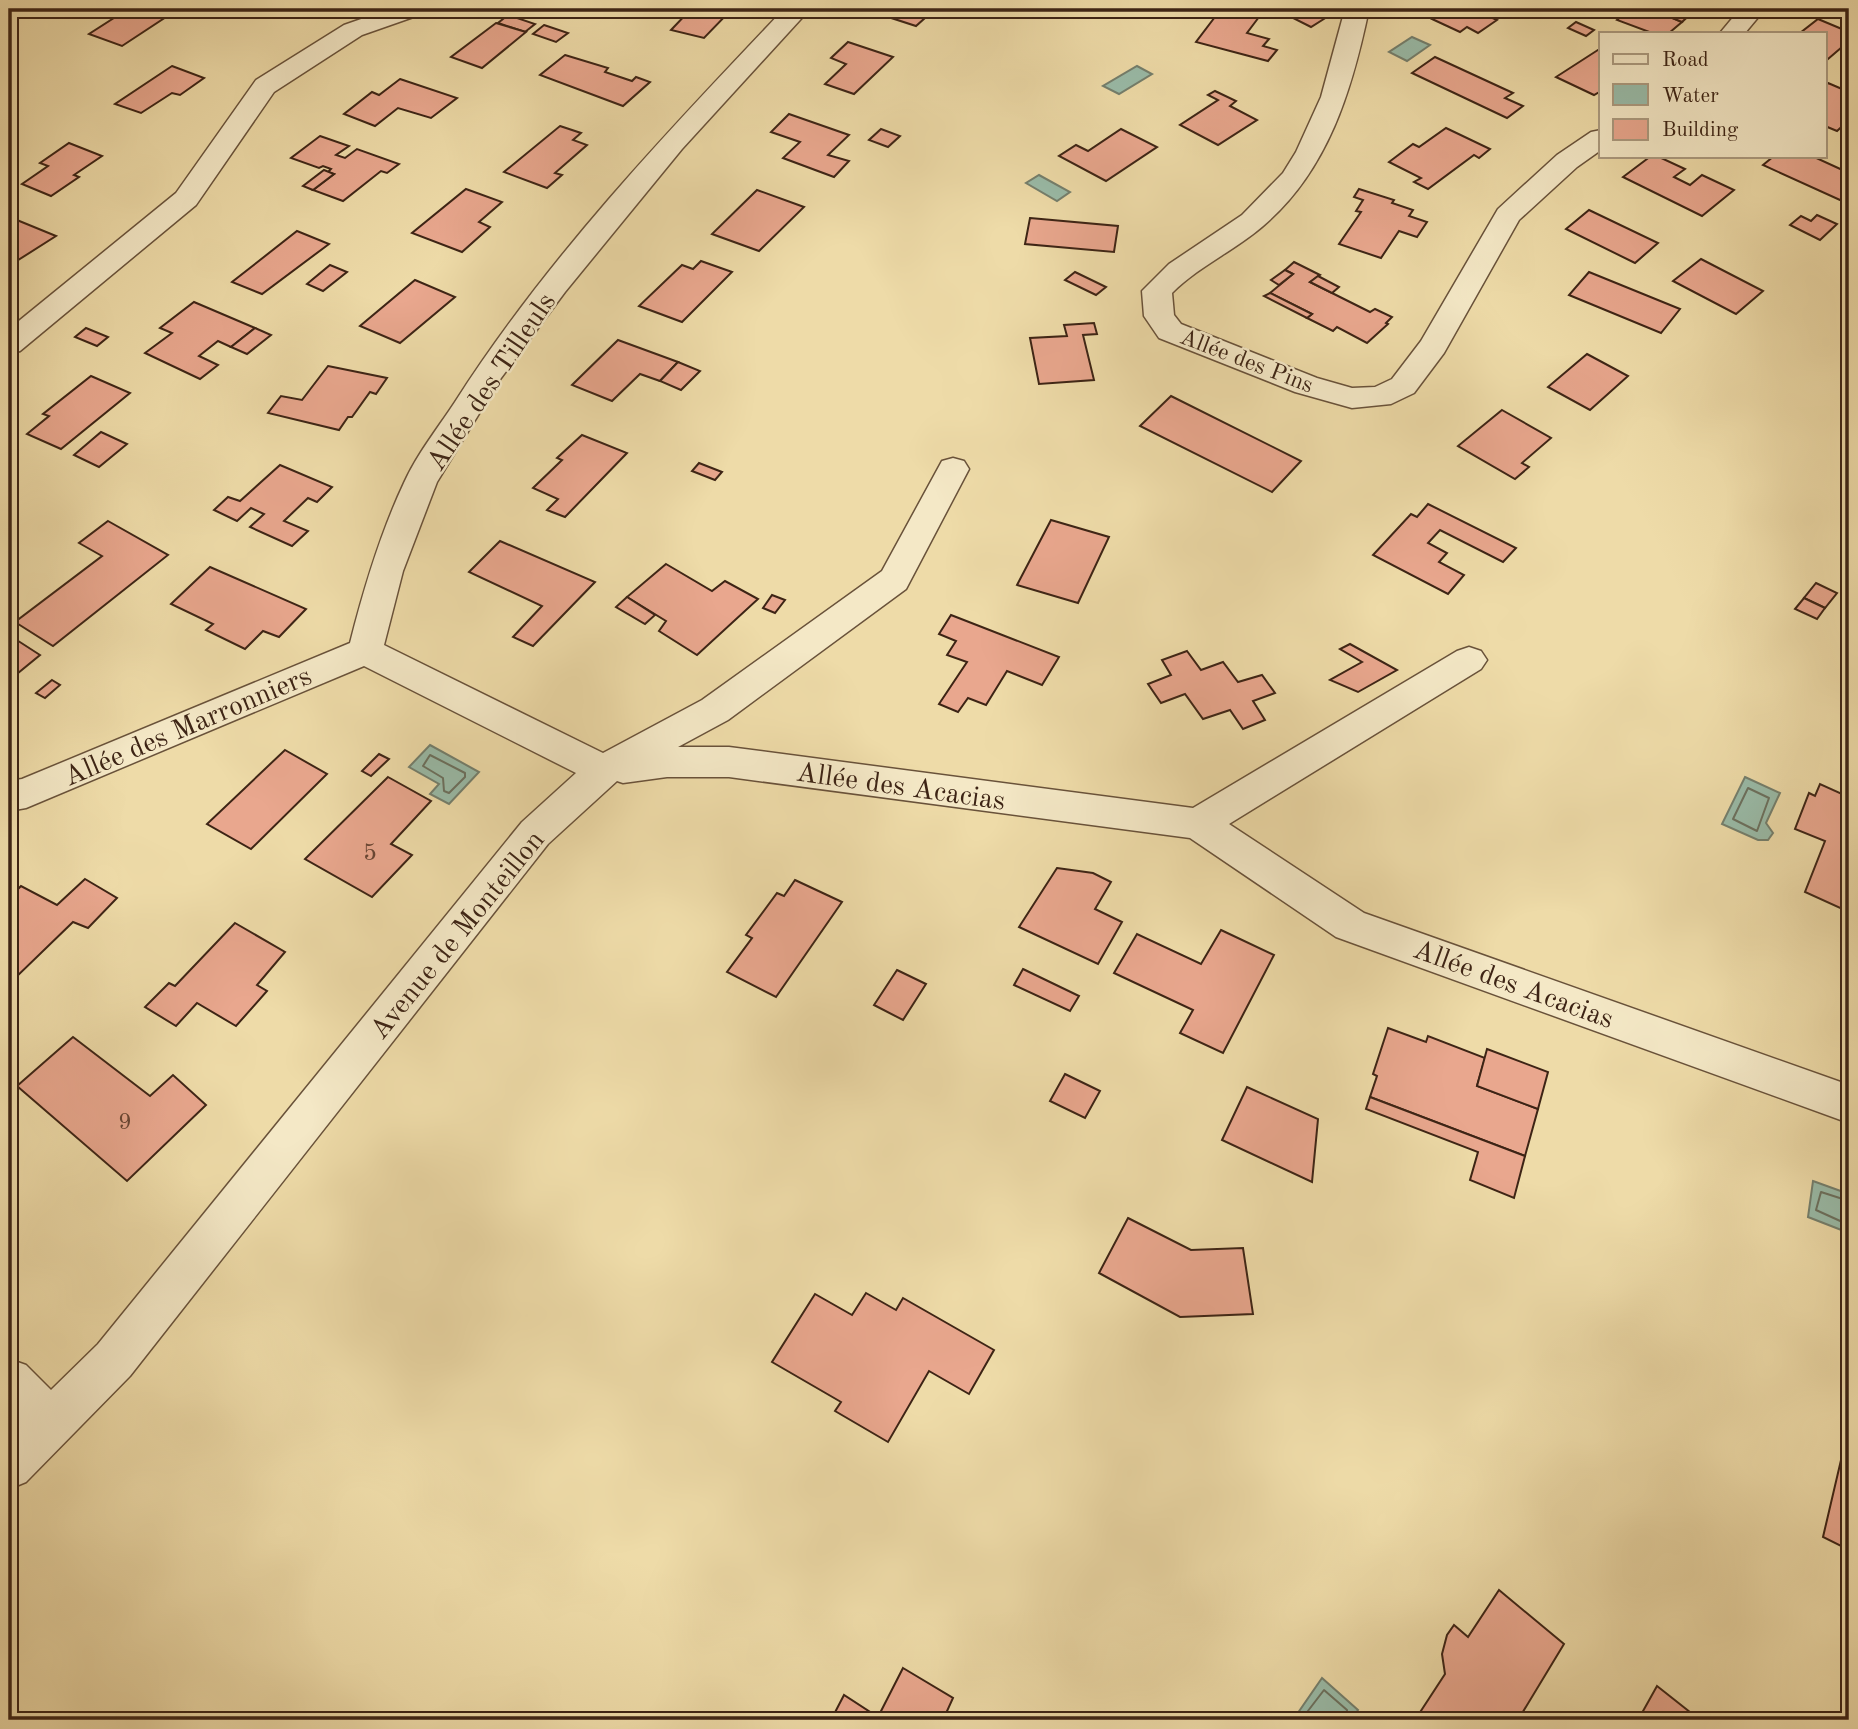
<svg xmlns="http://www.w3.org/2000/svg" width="1858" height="1729" font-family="'Old Standard TT',serif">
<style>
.water{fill:#99bba8;stroke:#747f6d;stroke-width:2}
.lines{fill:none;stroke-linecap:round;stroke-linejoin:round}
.shore{stroke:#6b705e;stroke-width:2}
.building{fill:#e9a78e;stroke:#3d2415;stroke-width:2}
.minor-casing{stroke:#69523a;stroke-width:3}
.minor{fill:#f4e8c6;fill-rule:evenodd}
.labels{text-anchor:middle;stroke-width:5;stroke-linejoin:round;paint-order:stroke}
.far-street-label{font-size:23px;fill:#3d2415;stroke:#f4e8c6}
.number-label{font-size:24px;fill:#684533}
.street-label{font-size:28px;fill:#3d2415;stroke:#f4e8c6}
</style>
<rect width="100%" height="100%" fill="#eedba8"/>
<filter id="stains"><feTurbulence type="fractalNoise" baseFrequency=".00286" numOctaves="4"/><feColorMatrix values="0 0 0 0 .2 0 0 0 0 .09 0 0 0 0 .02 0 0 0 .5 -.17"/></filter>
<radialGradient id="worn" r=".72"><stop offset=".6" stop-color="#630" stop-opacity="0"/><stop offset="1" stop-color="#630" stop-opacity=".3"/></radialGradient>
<g class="water">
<path d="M1412 37 1430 45 1407 61 1389 52Z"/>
<path d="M1137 66 1152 74 1119 94 1103 86Z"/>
<path d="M1039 175 1070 192 1057 201 1026 183Z"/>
<path d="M430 745 479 772 449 804 430 794 439 784 409 767Z"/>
<path d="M1745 777 1780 793 1766 823 1773 833 1768 840H1758L1722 824Z"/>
<path d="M1813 1181 1849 1194V1233L1808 1217Z"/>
<path d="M1322 1678 1358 1710 1352 1720H1293Z"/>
</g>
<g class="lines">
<g class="shore">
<path d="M430 755 465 773V777L449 793 444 791 443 778 423 766Z"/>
<path d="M1748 788 1769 798 1757 831 1733 819Z"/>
<path d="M1849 1201 1821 1192 1816 1210 1849 1225"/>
<path d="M1301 1720 1324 1690 1347 1710V1720"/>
</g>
</g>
<g class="building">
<path d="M128 9H151L169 15 122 46 89 34Z"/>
<path d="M691 9H732L704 38 671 30Z"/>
<path d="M885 9H935L916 26 879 14Z"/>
<path d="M1221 9 1259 17 1247 33 1269 39 1263 46 1277 50 1268 61 1196 42Z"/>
<path d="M1305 9H1309L1327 17 1311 27 1291 17Z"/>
<path d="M1446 9H1495L1486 15 1497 20 1478 33 1467 27 1460 32 1432 19Z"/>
<path d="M1573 9H1592L1594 10 1581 18 1568 13Z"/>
<path d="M1629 9H1672L1665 15 1682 22 1669 33H1652L1617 20Z"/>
<path d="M1672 9H1696L1682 22 1665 15Z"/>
<path d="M508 15 535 24 525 32 498 23Z"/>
<path d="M1818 19 1849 32V41L1828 59 1825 57V33H1800Z"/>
<path d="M1576 22 1594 30 1586 36 1568 28Z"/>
<path d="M496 23 526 32 482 68 451 57Z"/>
<path d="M544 25 568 33 556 42 533 34Z"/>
<path d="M848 42 893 57 854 94 825 84 846 64 831 58Z"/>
<path d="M1601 48V91L1594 95 1556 77Z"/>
<path d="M565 55 608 68 605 72 632 81 636 77 650 82 623 106 540 75Z"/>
<path d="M1435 57 1513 93 1505 98 1523 106 1507 118 1412 73Z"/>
<path d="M172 66 204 78 180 95 172 93 141 113 115 104Z"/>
<path d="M400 79 457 98 431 118 398 108 375 126 344 114 372 92 379 95Z"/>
<path d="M1828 83 1849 92V120L1837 131 1825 126V86Z"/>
<path d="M1215 91 1236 101 1230 106 1257 120 1218 145 1180 125 1218 100 1208 95Z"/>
<path d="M789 114 849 135 828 155 849 161 834 177 783 158 800 142 771 132Z"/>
<path d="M560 126 581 133 573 140 587 145 555 173 562 175 547 188 504 172Z"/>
<path d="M1446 128 1490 149 1479 158 1474 155 1428 189 1414 182 1421 178 1389 162 1413 144 1419 147Z"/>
<path d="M881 129 900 136 888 147 869 140Z"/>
<path d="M1121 129 1157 147 1106 181 1059 156 1076 145 1088 151Z"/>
<path d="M320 136 349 146 336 155 345 158 357 149 399 164 387 173 381 171 343 201 313 190 334 174 328 172 331 169 323 166 319 168 291 158Z"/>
<path d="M69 143 102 156 74 175 79 177 51 196 22 184 48 166 40 163Z"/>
<path d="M1651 156H1657L1685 169 1674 177 1690 185 1702 175 1734 190 1702 216 1623 177Z"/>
<path d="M1774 156H1816L1814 157 1849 173V191L1840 200 1763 165Z"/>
<path d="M324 170 334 174 313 190 303 186Z"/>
<path d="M466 189 502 202 479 222 490 227 462 252 412 233Z"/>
<path d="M1359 189 1394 200 1392 203 1413 210 1409 216 1427 222 1417 237 1399 231 1381 258 1339 244 1361 212 1356 211 1363 200 1354 197Z"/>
<path d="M757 190 804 207 759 251 712 234Z"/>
<path d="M1589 210 1658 243 1635 263 1566 229Z"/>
<path d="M1817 215 1837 224 1820 240 1790 225 1801 216 1811 221Z"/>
<path d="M12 218 56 236 12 264 14 265 9 269V220Z"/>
<path d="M1030 218 1118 226 1114 252 1025 244Z"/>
<path d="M297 231 329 244 262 294 232 282Z"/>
<path d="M1701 259 1763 291 1736 314 1673 281Z"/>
<path d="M701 261 732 272 682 322 639 306 682 265 693 269Z"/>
<path d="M1294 262 1320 275 1310 282 1370 312 1375 309 1392 317 1386 323 1388 324 1367 343 1337 327 1333 331 1307 318 1312 314 1270 293 1293 274 1285 270Z"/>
<path d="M330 265 347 272 323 291 307 284Z"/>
<path d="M1285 270 1293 274 1279 285 1271 280Z"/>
<path d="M1075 272 1106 287 1096 295 1065 280Z"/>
<path d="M1589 272 1680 309 1661 333 1569 295Z"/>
<path d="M1318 276 1339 287 1332 293 1310 282Z"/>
<path d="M415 280 455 297 400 343 360 326Z"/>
<path d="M1270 293 1312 314 1307 318 1264 296Z"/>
<path d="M194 302 255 328 231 347 218 341 199 356 218 365 200 379 145 353 172 333 160 328Z"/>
<path d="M1094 323 1097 334 1083 335 1094 380 1039 384 1030 338 1067 336 1064 325Z"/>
<path d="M86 328 108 337 97 346 75 337Z"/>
<path d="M255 328 271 335 247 354 231 347Z"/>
<path d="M618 340 678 362 660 381 640 374 612 401 572 385Z"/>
<path d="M1587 354 1628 376 1590 410 1548 387Z"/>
<path d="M678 362 700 371 681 390 660 381Z"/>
<path d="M328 366 387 378 376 394 370 392 352 417H348L339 430 268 413 281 396 302 400Z"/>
<path d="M91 376 130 393 61 449 27 434 49 416 43 414Z"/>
<path d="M1171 396 1301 461 1272 492 1140 426Z"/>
<path d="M1502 410 1551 438 1522 463 1529 467 1515 479 1458 446Z"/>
<path d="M101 432 127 444 99 467 74 455Z"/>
<path d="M582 435 627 453 565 517 547 510 558 499 533 488 562 460 557 458Z"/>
<path d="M699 463 722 472 715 480 692 471Z"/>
<path d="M280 465 332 487 317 502 308 498 284 521 308 531 292 546 250 527 264 514 251 508 237 521 214 510 228 497 240 501Z"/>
<path d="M1428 504 1516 548 1503 562 1440 530 1428 543 1447 553 1439 562 1464 575 1448 594 1373 555 1411 514 1417 517Z"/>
<path d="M1051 520 1109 537 1078 603 1017 585Z"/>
<path d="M108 521 168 555 53 646 15 622 102 556 79 543Z"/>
<path d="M500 541 595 582 533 646 513 637 542 606 469 572Z"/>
<path d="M666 564 712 591 725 581 758 599 697 655 659 631 666 621 627 597Z"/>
<path d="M210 567 306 609 279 637 263 631 245 649 206 630 213 624 171 604Z"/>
<path d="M1816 583 1837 593 1825 608 1804 598Z"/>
<path d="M772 595 785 600 775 613 763 608Z"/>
<path d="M627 597 655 615 645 624 616 607Z"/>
<path d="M1804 598 1825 608 1817 619 1795 609Z"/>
<path d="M951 615 1059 657 1042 685 1007 671 986 705 968 698 958 712 939 704 967 662 947 655 956 641 939 634Z"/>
<path d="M9 635 40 655 12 678 9 676Z"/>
<path d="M1350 644 1397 670 1358 692 1330 680 1362 662 1340 649Z"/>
<path d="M1187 651 1201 670 1223 662 1238 682 1262 675 1275 693 1253 701 1265 720 1243 729 1230 710 1203 719 1185 694 1161 703 1148 684 1171 675 1162 660Z"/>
<path d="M52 680 60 685 45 698 36 693Z"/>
<path d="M285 750 327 774 251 849 207 824Z"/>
<path d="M379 754 389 759 371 776 362 771Z"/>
<path d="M388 777 431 801 391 844 412 855 372 897 305 859Z"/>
<path d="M1849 783V912L1805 892 1825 841 1795 829 1809 793 1815 796 1820 784 1844 795Z"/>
<path d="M1057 868 1093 873 1111 882 1095 909 1122 922 1098 964 1019 927Z"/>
<path d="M85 879 117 898 88 928 73 922 9 984V898L21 886 57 905Z"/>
<path d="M795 880 842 902 776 997 727 972 752 938 746 935 777 893 784 896Z"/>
<path d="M235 923 285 952 257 985 267 991 236 1026 197 1003 176 1026 145 1007 169 983 175 986Z"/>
<path d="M1221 930 1274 955 1223 1053 1180 1033 1193 1010 1114 973 1137 934 1201 964Z"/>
<path d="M1023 969 1079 996 1070 1011 1014 985Z"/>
<path d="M897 970 926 984 903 1020 874 1005Z"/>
<path d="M1388 1028 1426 1042 1428 1036 1485 1058 1477 1086 1538 1109 1525 1156 1370 1097 1377 1076 1373 1074Z"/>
<path d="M73 1037 150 1096 173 1075 206 1105 127 1181 17 1086Z"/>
<path d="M1487 1049 1548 1072 1538 1109 1477 1086Z"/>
<path d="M1065 1074 1100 1091 1085 1118 1050 1101Z"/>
<path d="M1247 1087 1318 1119 1312 1182 1222 1140Z"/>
<path d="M1370 1097 1525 1156 1514 1198 1470 1180 1478 1152 1366 1109Z"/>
<path d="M1128 1218 1191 1250 1243 1248 1253 1314 1180 1317 1099 1273Z"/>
<path d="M866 1293 896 1310 903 1298 994 1350 969 1394 929 1371 888 1442 835 1411 841 1402 772 1362 815 1294 852 1315Z"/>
<path d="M1845 1443 1849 1446V1550L1823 1537Z"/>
<path d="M1499 1590 1564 1644 1518 1720H1415L1445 1674 1442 1654 1447 1635 1454 1625 1468 1637Z"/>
<path d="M903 1668 953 1698 943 1720H831L844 1695 878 1717Z"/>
<path d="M1657 1686 1700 1720H1638Z"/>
</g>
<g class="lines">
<defs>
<g id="minor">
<path d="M390 9H425L422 14 362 35 274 92 196 205 20 351 9 354V329L176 193 256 80 344 25Z"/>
<path d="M784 9H810L682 149 565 292 501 378 437 482 403 571 384 645 603 753 702 700 882 571 942 461 953 458 964 461 969 469 906 589 728 720 678 747H729L1193 808 1457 651 1469 647 1481 651 1487 660 1481 669 1229 824 1364 913 1849 1085V1123L1336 937 1190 838 729 777H667L623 783 617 781 548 844 130 1376 26 1482 9 1489V1431L17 1423 9 1415V1359L26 1365 51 1390 98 1344 522 822 576 773 364 666 26 808 9 811V781L22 779 350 643C364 588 380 534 404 483 417 454 438 428 455 402 547 258 667 132 784 9Z"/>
<path d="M1345 9H1369C1352 90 1328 171 1263 226 1234 251 1199 266 1172 293L1174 315 1181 324 1317 378 1352 388 1375 387 1392 379 1421 341 1498 209 1557 155 1591 132 1601 130V150L1577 167 1519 220 1444 353 1414 393 1391 404 1352 408 1295 392 1159 338 1144 316 1142 291 1169 264 1242 215 1283 173 1296 152 1321 97Z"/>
<path d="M1740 9H1765L1745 33H1720Z"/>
</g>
</defs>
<use href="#minor" class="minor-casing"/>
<use href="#minor" class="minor"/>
</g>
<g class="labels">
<g class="far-street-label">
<text transform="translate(1247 360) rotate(21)" y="8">Allée des Pins</text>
</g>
<g class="number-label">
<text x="370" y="860">5</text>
<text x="125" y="1129">9</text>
</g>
<g class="street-label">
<text transform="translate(490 381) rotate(-56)" y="10">Allée des Tilleuls</text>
<text transform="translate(187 725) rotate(-23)" y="10">Allée des Marronniers</text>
<text transform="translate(901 785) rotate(8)" y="10">Allée des Acacias</text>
<text transform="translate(456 934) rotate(-51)" y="10">Avenue de Monteillon</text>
<text transform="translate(1514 983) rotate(20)" y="10">Allée des Acacias</text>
</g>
</g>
<rect width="1858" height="1729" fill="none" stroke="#eedba8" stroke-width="35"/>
<rect x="10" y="10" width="1837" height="1708" fill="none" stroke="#3d2415" stroke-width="3.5"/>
<rect x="18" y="18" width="1823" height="1694" fill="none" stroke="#3d2415" stroke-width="2"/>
<rect x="1599" y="32" width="228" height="126" fill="#f4e8c6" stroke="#ab9a7f" stroke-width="2"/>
<rect x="1613" y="54" width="35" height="10" fill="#f4e8c6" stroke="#ab9a7f" stroke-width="2"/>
<text x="1662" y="66" font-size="21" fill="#3d2415">Road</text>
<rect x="1613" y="84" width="35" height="21" fill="#99bba8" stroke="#ab9a7f" stroke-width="2"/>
<text x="1662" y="102" font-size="21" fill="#3d2415">Water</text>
<rect x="1613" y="119" width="35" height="21" fill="#e9a78e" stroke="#ab9a7f" stroke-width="2"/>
<text x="1662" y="136" font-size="21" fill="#3d2415">Building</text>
<rect width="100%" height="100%" filter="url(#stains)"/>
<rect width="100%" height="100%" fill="url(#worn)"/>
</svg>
